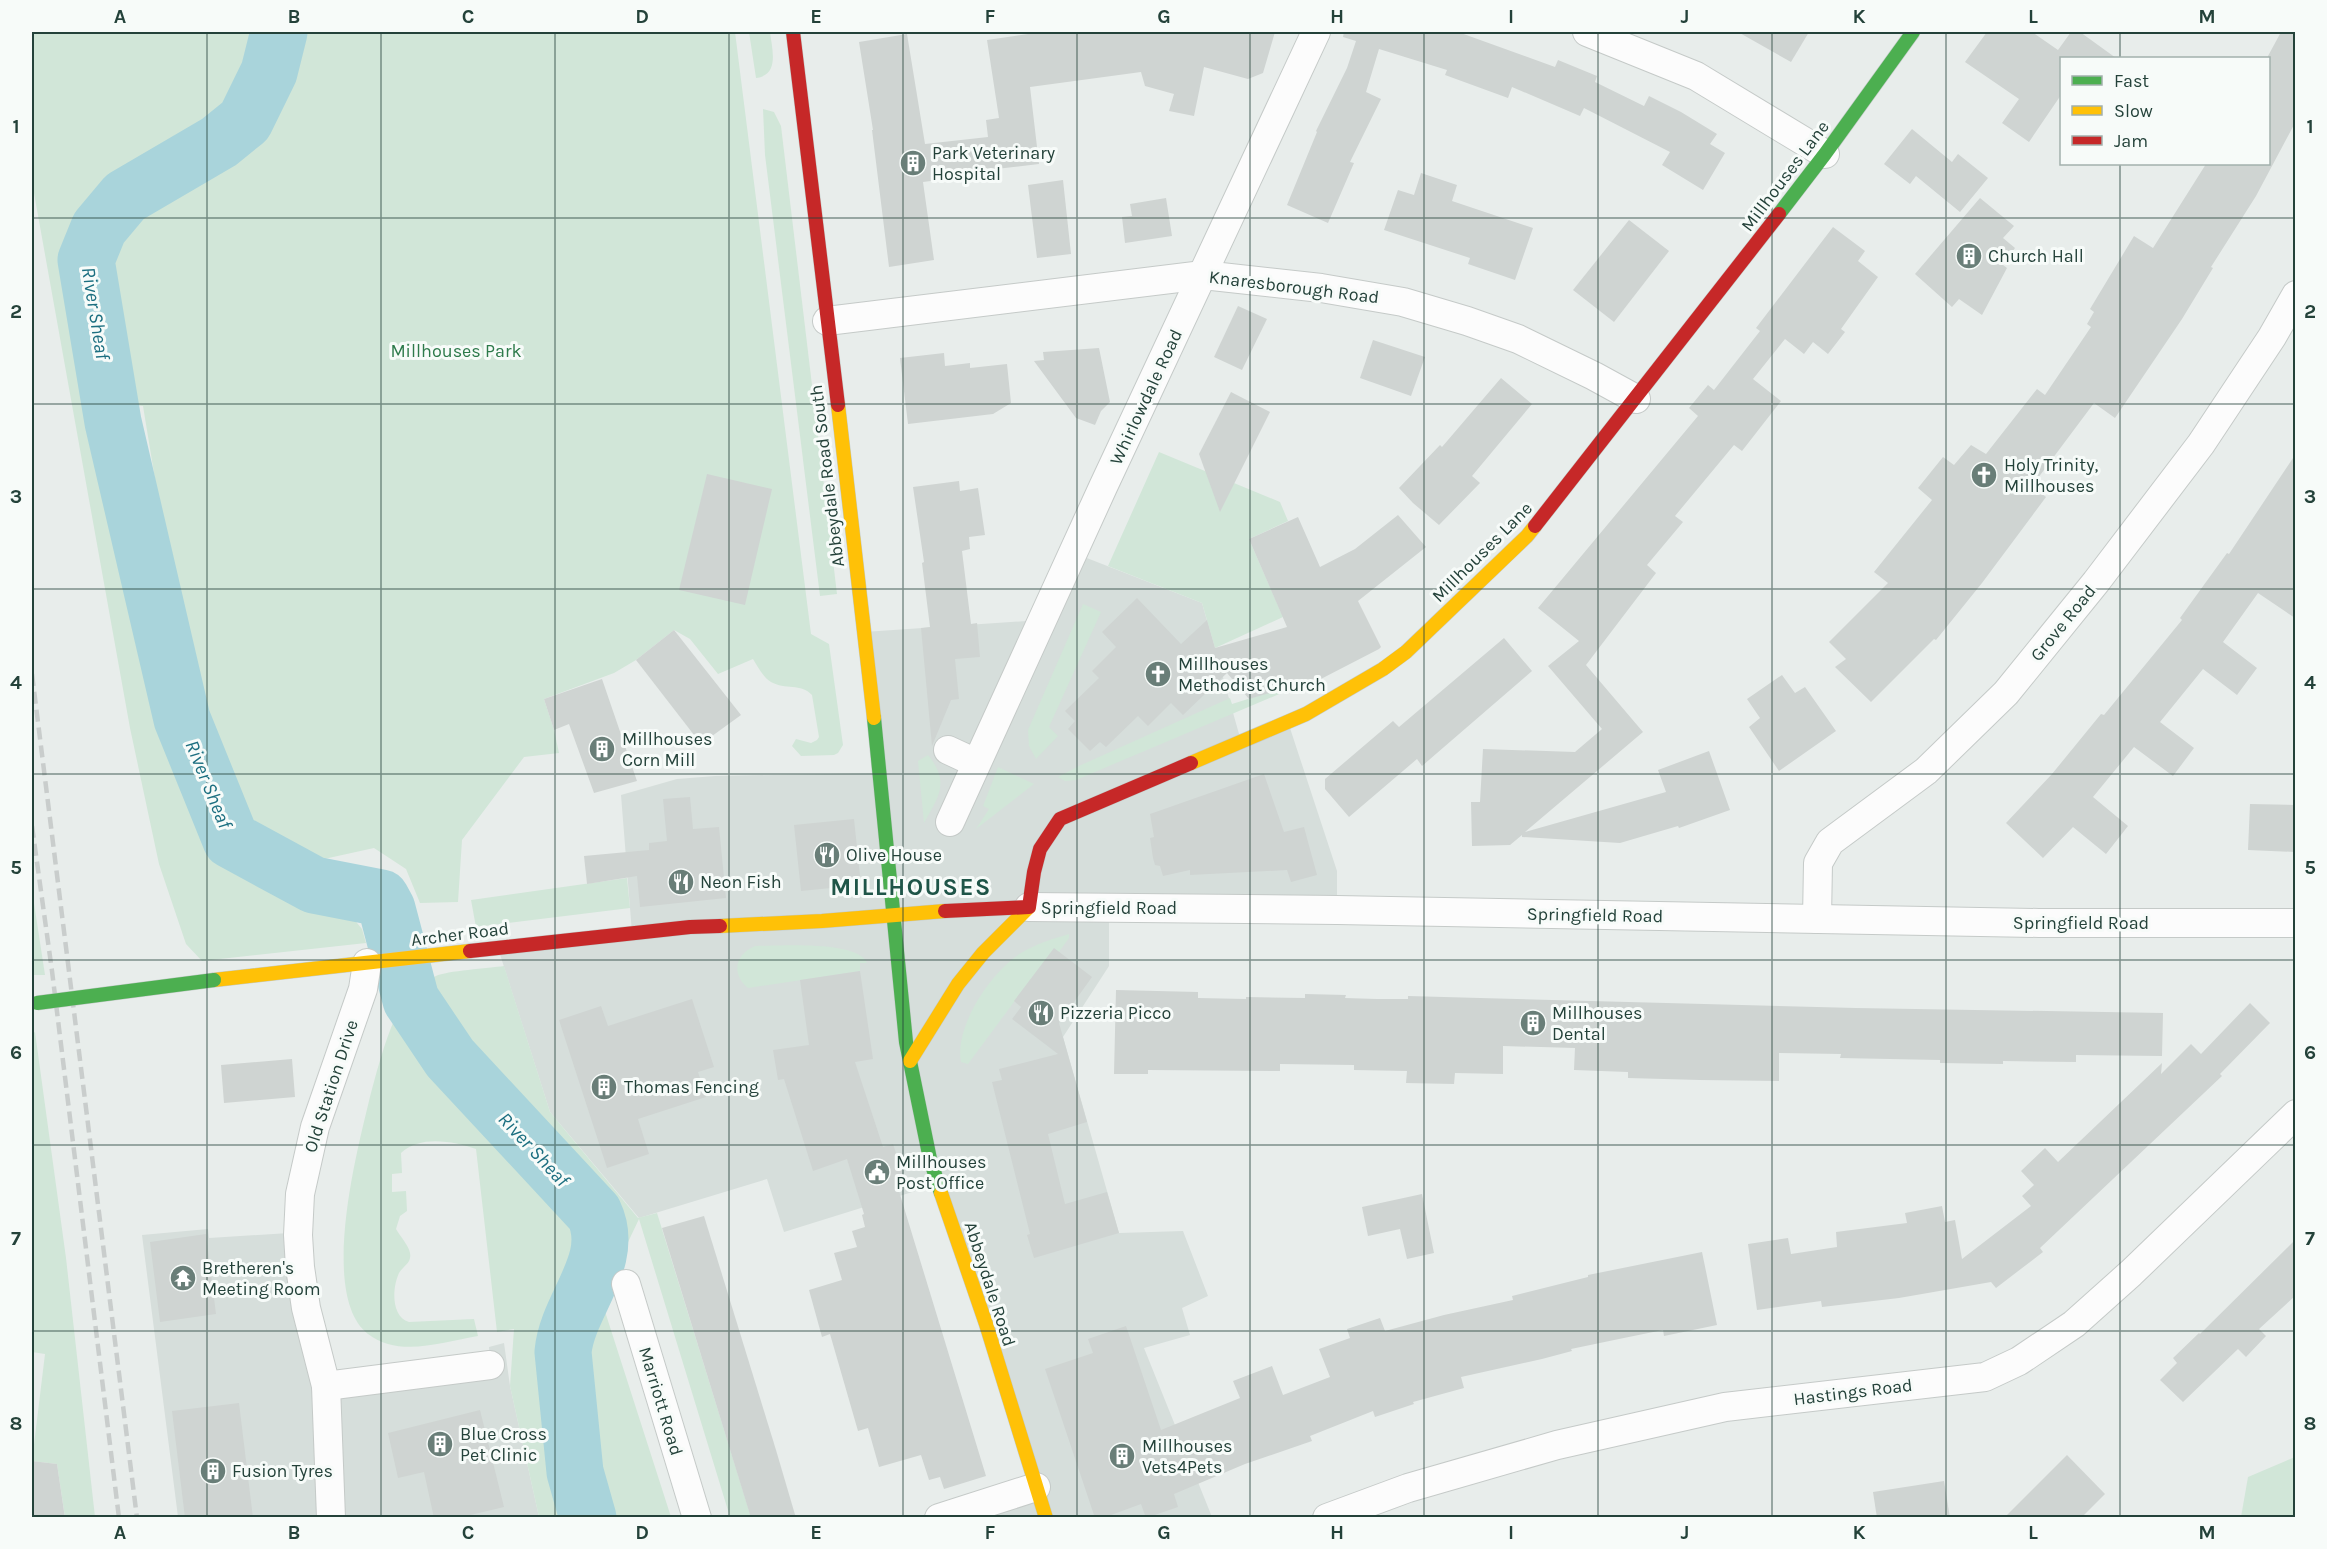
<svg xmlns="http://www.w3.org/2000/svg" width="2327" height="1549" font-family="Karla,sans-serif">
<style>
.built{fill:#d6dedb}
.green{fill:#d1e6d8}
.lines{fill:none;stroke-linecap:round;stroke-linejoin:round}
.river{stroke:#a9d4db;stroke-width:57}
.building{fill:#cfd4d2}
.street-casing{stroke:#c5cac8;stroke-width:30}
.fast-casing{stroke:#c3cbc8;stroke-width:15}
.slow-casing{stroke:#c3cbc8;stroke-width:15}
.jam-casing{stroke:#c3cbc8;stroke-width:15}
.street{stroke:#fcfcfc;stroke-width:28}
.fast{stroke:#4caf50;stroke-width:14}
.slow{stroke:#ffc107;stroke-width:14}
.jam{stroke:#c62828;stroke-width:14}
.rail{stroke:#c9cdcc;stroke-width:4.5;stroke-dasharray:12 6;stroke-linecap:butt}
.fast-bridge-casing{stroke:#c3cbc8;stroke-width:15;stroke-linecap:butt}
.fast-bridge{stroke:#4caf50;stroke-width:14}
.grid{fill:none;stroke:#24423a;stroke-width:1.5;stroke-opacity:0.55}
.labels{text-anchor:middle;stroke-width:6;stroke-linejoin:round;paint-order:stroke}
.poi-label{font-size:18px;fill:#24423a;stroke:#f7fbf9;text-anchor:start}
.street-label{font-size:18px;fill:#24423a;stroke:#f7fbf9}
.park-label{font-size:18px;fill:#2d7a4b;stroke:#f7fbf9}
.water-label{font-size:20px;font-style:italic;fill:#1c6f80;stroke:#f7fbf9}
.district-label{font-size:24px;font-weight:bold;letter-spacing:1.5px;fill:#1f5548;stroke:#f7fbf9}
.neatline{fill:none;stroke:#24423a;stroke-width:2}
.grid-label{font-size:20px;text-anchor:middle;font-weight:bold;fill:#24423a}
</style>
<rect width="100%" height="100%" fill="#e8edeb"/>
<g class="built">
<path d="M1074 553 1202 603 1241 741 1288 722 1337 871V910L1109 907V966L1063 1037 1119 1233 1183 1231 1208 1296 1182 1308 1190 1335 1144 1348 1212 1517H939L1035 1487 938 1184 784 1232 767 1179 639 1218 550 1112 498 948 632 933 621 795 677 779 715 776 880 773 864 632 1042 620Z"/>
<path d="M208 1229 209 1238 289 1233 326 1386 490 1365 489 1347 504 1343 510 1386 539 1517H178L142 1235Z"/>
</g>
<g class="green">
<path d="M32 32H735L811 634 829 644 843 745 838 753 834 755 801 756 792 746 796 739 811 743 817 740 819 737 812 695C801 683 785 690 771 682 763 677 758 667 753 659L718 674 690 639 674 630 636 660 614 673 544 699 554 730 559 753 524 757 462 840 458 902 420 903 406 869 374 848 315 861 249 822 239 809 204 710 165 540 143 406 101 402 166 721 218 848 227 858 300 898 348 912 362 929 366 943 202 961 186 944 159 864 130 728 32 182Z"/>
<path d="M749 32H770C772 49 780 75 756 78Z"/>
<path d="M763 109 774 112 781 126 837 594 820 596 765 155Z"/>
<path d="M1159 452 1280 502 1288 521 1249 539 1283 617 1215 648 1202 603 1108 566Z"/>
<path d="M1083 604 1101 612 1049 727 1058 736 1036 759 1029 746 1028 730Z"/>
<path d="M1290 686 1291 689 1076 780 1065 781 1058 777 1079 766 1230 698 1232 704Z"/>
<path d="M928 755C950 782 939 796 924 823L918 761Z"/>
<path d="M998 767 1034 784 976 829 989 809 983 806Z"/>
<path d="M627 878 630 908 476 927 471 900Z"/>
<path d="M32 890 45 975H32Z"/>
<path d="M1069 934V938L1059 952 1031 979 968 1064 961 1062C954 1026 992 971 1021 953 1036 944 1052 939 1069 934Z"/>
<path d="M755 946C777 946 858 940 867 963H860V971L748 988C731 974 735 954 755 946Z"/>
<path d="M504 966 550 1112 638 1218 657 1213 751 1517H730L639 1219 601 1299 671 1517H539L510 1386 514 1329 497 1332 476 1149C453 1141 420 1135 401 1153L402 1173 392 1174V1192L406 1191 407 1211 400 1216 396 1229C400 1236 409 1246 410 1253 412 1263 403 1266 399 1273 392 1288 391 1317 409 1322L474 1319 478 1336C442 1342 399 1358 368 1334 319 1296 357 1151 369 1101 376 1074 390 1018 407 998 414 991 426 980 436 976 446 971 489 968 504 966Z"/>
<path d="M35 1032 66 1258 95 1517H65L57 1464 32 1461 45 1354 32 1352V1034Z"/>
<path d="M2295 1457V1517H2241L2248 1477Z"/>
</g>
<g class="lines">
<path class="river" d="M279 32 269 72 245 121 219 142 125 197 99 228 86 260 113 422 182 719 231 840 314 885 381 898 387 909 411 1000 450 1058 594 1213C617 1261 567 1305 563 1352L575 1472 588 1518"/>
</g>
<g class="building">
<path d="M1042 32H1275L1263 73 1248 79 1204 67 1194 116 1169 111 1174 94 1145 86 1141 72 1030 87 1039 164 952 174 953 178 923 182 934 260 889 267 872 130H873L859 42 907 34 925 144 988 137 986 120 999 118 987 40Z"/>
<path d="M1344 32H1458L1555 67 1558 60 1597 76 1595 82 1644 106 1649 96 1681 112 1717 134 1710 144 1725 153 1703 190 1662 165 1670 152 1584 108 1580 116 1512 87 1508 98 1445 75 1447 70 1379 49 1366 92 1381 99 1350 162 1354 163 1328 223 1287 205 1317 132 1316 131 1347 68 1356 41 1343 37Z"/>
<path d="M1738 32H1809L1791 62Z"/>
<path d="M1987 32H2032L2058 50 2071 32H2080L2116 58H2061V95L2029 142 2002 123 2019 99 1965 62Z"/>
<path d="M2281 32H2295V123L2256 196 2211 267 2213 268 2182 319 2115 418 2094 403 2032 486 2046 497 1982 583 1936 640 1934 639 1871 702 1835 667 1846 659 1829 642 1888 583 1874 572 1932 500 1918 488 1943 457 1954 465 1971 445 1986 454 2037 389 2045 395 2091 327 2087 324 2094 312 2090 309 2134 236 2153 248 2206 164H2268V56Z"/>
<path d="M1912 129 1952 162 1958 154 1988 178 1960 212 1916 176 1910 184 1884 164Z"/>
<path d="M1421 173 1457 185 1452 201 1533 228 1515 280 1468 264 1470 258 1384 230 1398 190 1414 195Z"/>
<path d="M1063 180 1071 254 1037 258 1028 185Z"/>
<path d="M1166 198 1172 236 1125 243 1122 217 1132 216 1130 204Z"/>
<path d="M1980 198 2014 226 2003 238 2015 248 2003 265 2007 268 1982 315 1959 299 1952 307 1915 274Z"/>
<path d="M1629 220 1669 251 1614 322 1573 290Z"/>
<path d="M1833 227 1865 251 1858 261 1878 277 1841 329 1845 332 1828 354 1813 342 1804 354 1785 339 1753 379 1781 401 1742 451 1734 445 1675 516 1683 522 1647 565 1656 573 1586 665 1643 732 1525 832 1666 792 1658 770 1709 751 1730 810 1679 828 1678 826 1620 843 1522 837V835L1510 845 1472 846 1471 802H1480L1483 749 1575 752 1602 729 1548 666 1579 641 1538 608 1698 416 1689 408 1708 385 1714 390 1760 331 1756 328Z"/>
<path d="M1238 306 1267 319 1242 370 1214 357Z"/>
<path d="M1373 340 1425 357 1411 396 1360 378Z"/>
<path d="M1099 348 1110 402 1101 411 1095 425 1076 418 1034 361 1044 360 1043 352Z"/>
<path d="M944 353 945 366 970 363V368L1007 364 1011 403 993 414 908 424 900 358Z"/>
<path d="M1501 378 1532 404 1472 476 1480 483 1439 525 1413 503 1399 488 1440 445 1442 447Z"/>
<path d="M1231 392 1270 412 1220 512 1199 454Z"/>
<path d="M2295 455V618L2258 593 2223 642 2257 668 2237 695 2203 669 2160 722 2194 748 2173 776 2134 747 2093 797 2128 826 2106 854 2073 827 2043 858 2006 823 2052 774 2101 714 2104 715 2182 620 2180 618 2227 553 2229 554Z"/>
<path d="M707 474 772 489 745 605 679 590Z"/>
<path d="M959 481 960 491 978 488 985 535 969 537 970 549 962 551 971 624 977 623 980 657 955 659 959 699 951 700 932 746 921 628 930 627 922 563 924 562 913 487Z"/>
<path d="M1398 515 1426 547 1358 601 1381 647 1379 649 1317 681 1316 679 1249 699 1227 673 1183 715 1171 703 1148 726 1138 716 1106 747 1100 742 1090 751 1068 729 1075 721 1065 711 1099 678 1092 671 1116 647 1102 632 1137 598 1181 644 1207 620 1215 648 1287 627 1249 539 1298 517 1320 567 1355 549Z"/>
<path d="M674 630 741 715 701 744 636 660Z"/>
<path d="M1504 638 1532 671 1422 766 1417 759 1349 817 1325 789V779L1393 721 1399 727Z"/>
<path d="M1782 675 1795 693 1805 687 1836 731 1779 771 1749 727 1760 718 1747 699Z"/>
<path d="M602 679 637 781 594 793 569 724 554 730 544 699Z"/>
<path d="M1264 774 1284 832 1304 827 1317 875 1291 882 1287 870 1190 875V870L1163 876 1160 866 1155 865 1153 858 1150 838 1154 837 1150 814Z"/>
<path d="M690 797 693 829 719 827 726 898 640 907 637 876 587 884 584 856 649 850V843L667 841 663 799Z"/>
<path d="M2250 804 2295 805V852L2248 850Z"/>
<path d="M854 819 861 885 801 891 794 825Z"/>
<path d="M1054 948 1092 977 1059 1023 1087 1122 1048 1134 1065 1204 1107 1192 1119 1233 1034 1258 1027 1235 1030 1234 992 1082 1002 1080 999 1069 1058 1054 1012 1019 1021 1007 1014 1001Z"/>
<path d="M860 971 873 1059 855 1062 883 1147 893 1144 907 1186 898 1188 986 1476 944 1489 940 1477 929 1480 921 1455 879 1467 868 1428 858 1431 830 1334 822 1337 809 1290 842 1280 834 1253 857 1247 852 1231 865 1227 862 1215 864 1214 847 1159 813 1171 784 1079 778 1080 773 1050 809 1045 800 980Z"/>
<path d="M1116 990 1198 992V998L1246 999V997L1305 998V994L1346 995 1345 998 1377 999H1408V996L1480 998 1856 1008 2163 1013 2162 1056 2076 1055V1062L2003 1061V1064L1940 1063V1060L1840 1058 1841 1054 1779 1053V1081L1700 1080 1628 1078V1072L1574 1070 1575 1048 1503 1046V1074L1455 1073 1454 1084 1406 1083 1407 1071 1354 1070V1065L1280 1064V1071L1148 1070V1074H1114Z"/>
<path d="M692 999 714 1067 698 1072 706 1097 638 1119 649 1154 607 1168 559 1020 601 1006 608 1026Z"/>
<path d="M2250 1003 2270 1023 2220 1074 2222 1076 2040 1248 2043 1252 1996 1288 1991 1282 1899 1298 1822 1307 1821 1301 1757 1310 1748 1244 1788 1238 1791 1254 1837 1247 1836 1232 1907 1223 1905 1213 1942 1206 1945 1222 1955 1220 1962 1259 2031 1206 2022 1196 2034 1185 2021 1171 2045 1148 2058 1162 2162 1063 2161 1074 2191 1044 2201 1054Z"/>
<path d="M292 1059 295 1097 224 1103 221 1065Z"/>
<path d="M1422 1194 1434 1253 1407 1259 1400 1229 1368 1236 1362 1207Z"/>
<path d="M704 1216 776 1450 796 1518H751L662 1228Z"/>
<path d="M206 1234 216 1314 160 1322 150 1242Z"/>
<path d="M2295 1240V1296L2259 1329 2266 1336 2246 1357 2238 1349 2183 1402 2160 1380 2177 1363 2173 1358 2199 1333 2200 1334Z"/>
<path d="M1702 1252 1717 1325 1664 1336 1663 1330 1619 1339 1571 1349 1572 1351 1542 1359 1461 1377 1464 1388 1413 1402 1414 1404 1375 1417 1373 1411 1310 1436 1312 1441 1245 1464 1174 1494 1178 1507 1146 1518 1141 1504 1103 1518H1095L1045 1369 1093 1353 1088 1339 1126 1326 1161 1430 1240 1398 1233 1381 1272 1366 1283 1395 1330 1377 1319 1349 1350 1338 1347 1329 1380 1318 1385 1331 1444 1315 1513 1300 1512 1296 1588 1277V1275Z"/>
<path d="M239 1403 253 1518H185L172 1411Z"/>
<path d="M480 1410 504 1507 458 1518H434L424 1472 398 1478 388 1433Z"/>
<path d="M2067 1455 2105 1494 2081 1518H2004Z"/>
<path d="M32 1461 57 1464 65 1518H32Z"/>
<path d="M1944 1481 1950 1518H1877L1873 1492Z"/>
</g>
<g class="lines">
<defs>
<g id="street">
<path d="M1587 32 1696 76 1825 154"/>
<path d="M827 321 1203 275 1321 288 1403 302 1467 321 1518 339 1594 376 1636 399"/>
<path d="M948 750 976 763"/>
<path d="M950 822 1103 487 1316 32"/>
<path d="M1029 907 1337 910 2039 923H2296"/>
<path d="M1817 919 1818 863 1830 842 1926 771 2006 693 2096 582 2201 444 2272 337 2296 295"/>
<path d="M626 1284 697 1518"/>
<path d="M326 1386 490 1365"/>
<path d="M331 1518 326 1386 306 1308 300 1267 298 1235 300 1194 315 1127 363 989 367 963"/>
<path d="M939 1518 1036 1487"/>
<path d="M1327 1518 1408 1488 1557 1445 1725 1407 1985 1377 2019 1361 2074 1324 2131 1273 2296 1114"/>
</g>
<g id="fast">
<path d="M1779 214 1825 154 1913 32"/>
<path d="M874 718 906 1042 930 1159 941 1193"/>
</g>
<g id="slow">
<path d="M838 405 874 718"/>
<path d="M1191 763 1306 714 1383 669 1406 652 1527 536 1535 526"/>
<path d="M720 926 822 921 945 911"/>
<path d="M214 980 470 951"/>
<path d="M910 1061 958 984 983 953 1029 907"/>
<path d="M941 1193 986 1324 1046 1518"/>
</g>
<g id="jam">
<path d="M793 32 838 405"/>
<path d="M1535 526 1779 214"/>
<path d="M945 911 1029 907 1034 872 1040 849 1060 819 1191 763"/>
<path d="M470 951 690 927 720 926"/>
</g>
</defs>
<use href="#street" class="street-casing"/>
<use href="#fast" class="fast-casing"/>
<use href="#slow" class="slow-casing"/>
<use href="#jam" class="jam-casing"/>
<use href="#street" class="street"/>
<use href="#fast" class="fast"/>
<use href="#slow" class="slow"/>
<use href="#jam" class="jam"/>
<g class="rail">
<path d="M32 674 137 1518"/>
<path d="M32 826 52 971 119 1518"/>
</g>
<defs>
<path id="fast-bridge" d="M37 1003 214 980"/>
</defs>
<use href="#fast-bridge" class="fast-bridge-casing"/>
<use href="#fast-bridge" class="fast-bridge"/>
</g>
<path class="grid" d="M207 32V1518M381 32V1518M555 32V1518M729 32V1518M903 32V1518M1077 32V1518M1250 32V1518M1424 32V1518M1598 32V1518M1772 32V1518M1946 32V1518M2120 32V58M2120 164V1518M32 218H2296M32 404H2296M32 589H2296M32 774H2296M32 960H2296M32 1145H2296M32 1331H2296"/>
<defs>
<symbol id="building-disc" viewBox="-11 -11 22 22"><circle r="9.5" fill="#697e78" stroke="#f7fbf9"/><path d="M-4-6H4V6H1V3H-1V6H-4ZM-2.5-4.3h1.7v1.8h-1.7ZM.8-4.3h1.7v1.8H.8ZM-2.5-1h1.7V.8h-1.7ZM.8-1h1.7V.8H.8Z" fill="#fff"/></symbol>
<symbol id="church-disc" viewBox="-11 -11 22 22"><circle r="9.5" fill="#697e78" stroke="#f7fbf9"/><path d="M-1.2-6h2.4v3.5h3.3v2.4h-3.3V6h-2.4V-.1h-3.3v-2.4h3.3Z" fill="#fff"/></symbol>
<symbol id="restaurant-disc" viewBox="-11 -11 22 22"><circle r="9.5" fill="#697e78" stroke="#f7fbf9"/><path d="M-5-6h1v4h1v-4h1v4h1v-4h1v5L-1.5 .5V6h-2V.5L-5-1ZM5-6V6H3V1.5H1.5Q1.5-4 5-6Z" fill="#fff"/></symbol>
<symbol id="civic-disc" viewBox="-11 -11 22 22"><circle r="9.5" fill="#697e78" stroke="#f7fbf9"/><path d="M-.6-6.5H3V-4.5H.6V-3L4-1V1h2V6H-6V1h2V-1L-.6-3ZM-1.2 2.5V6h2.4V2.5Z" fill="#fff"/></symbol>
<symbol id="temple-disc" viewBox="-11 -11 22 22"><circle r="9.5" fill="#697e78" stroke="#f7fbf9"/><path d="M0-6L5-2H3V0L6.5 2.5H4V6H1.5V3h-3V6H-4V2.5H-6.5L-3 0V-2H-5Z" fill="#fff"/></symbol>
</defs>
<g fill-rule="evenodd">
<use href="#building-disc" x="898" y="148" width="30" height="30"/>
<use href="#building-disc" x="1954" y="241" width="30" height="30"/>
<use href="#church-disc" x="1969" y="460" width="30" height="30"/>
<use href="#church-disc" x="1143" y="659" width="30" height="30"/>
<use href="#building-disc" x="587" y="734" width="30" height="30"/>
<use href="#restaurant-disc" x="812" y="840" width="30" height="30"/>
<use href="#restaurant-disc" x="666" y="867" width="30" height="30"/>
<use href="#restaurant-disc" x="1026" y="998" width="30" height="30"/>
<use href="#building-disc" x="1518" y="1008" width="30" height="30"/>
<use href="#building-disc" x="589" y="1072" width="30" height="30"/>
<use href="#civic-disc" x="862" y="1157" width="30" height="30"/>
<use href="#temple-disc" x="168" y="1263" width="30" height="30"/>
<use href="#building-disc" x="425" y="1429" width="30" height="30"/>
<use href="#building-disc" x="1107" y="1441" width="30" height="30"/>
<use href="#building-disc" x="198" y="1456" width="30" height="30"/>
</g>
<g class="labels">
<g class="poi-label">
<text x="932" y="159">Park Veterinary<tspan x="932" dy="21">Hospital</tspan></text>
<text x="1988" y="262">Church Hall</text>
<text x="2004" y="471">Holy Trinity,<tspan x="2004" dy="21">Millhouses</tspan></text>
<text x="1178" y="670">Millhouses<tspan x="1178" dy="21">Methodist Church</tspan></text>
<text x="622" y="745">Millhouses<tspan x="622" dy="21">Corn Mill</tspan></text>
<text x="846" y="861">Olive House</text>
<text x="700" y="888">Neon Fish</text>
<text x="1060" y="1019">Pizzeria Picco</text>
<text x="1552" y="1019">Millhouses<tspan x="1552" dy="21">Dental</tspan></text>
<text x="624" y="1093">Thomas Fencing</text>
<text x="896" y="1168">Millhouses<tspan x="896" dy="21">Post Office</tspan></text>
<text x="202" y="1274">Bretheren's<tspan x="202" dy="21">Meeting Room</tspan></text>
<text x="460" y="1440">Blue Cross<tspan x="460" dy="21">Pet Clinic</tspan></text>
<text x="1142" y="1452">Millhouses<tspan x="1142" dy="21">Vets4Pets</tspan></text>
<text x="232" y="1477">Fusion Tyres</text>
</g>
<g class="street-label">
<text transform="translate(1785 176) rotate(-53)" y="6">Millhouses Lane</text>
<text transform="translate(1294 287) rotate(7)" y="6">Knaresborough Road</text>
<text transform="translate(1146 397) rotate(-65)" y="6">Whirlowdale Road</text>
<text transform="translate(827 476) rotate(-97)" y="6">Abbeydale Road South</text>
<text transform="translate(1482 552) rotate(-45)" y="6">Millhouses Lane</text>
<text transform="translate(2063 623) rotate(-51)" y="6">Grove Road</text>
<text x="1109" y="914">Springfield Road</text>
<text transform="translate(1595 915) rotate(1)" y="6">Springfield Road</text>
<text x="2081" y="929">Springfield Road</text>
<text transform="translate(460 934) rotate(-7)" y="6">Archer Road</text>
<text transform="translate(331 1086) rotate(-72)" y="6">Old Station Drive</text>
<text transform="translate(990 1284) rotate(72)" y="6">Abbeydale Road</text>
<text transform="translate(1853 1392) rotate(-7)" y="6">Hastings Road</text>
<text transform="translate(661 1401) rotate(73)" y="6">Marriott Road</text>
</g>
<g class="park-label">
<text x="456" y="357">Millhouses Park</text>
</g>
<g class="water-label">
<text transform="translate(96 313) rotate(81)" y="7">River Sheaf</text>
<text transform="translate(209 784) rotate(68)" y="7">River Sheaf</text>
<text transform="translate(534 1149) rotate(47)" y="7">River Sheaf</text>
</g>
<g class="district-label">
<text x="911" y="895">MILLHOUSES</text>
</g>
</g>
<rect width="2327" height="1549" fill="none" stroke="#f7fbf9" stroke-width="66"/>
<rect x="2060" y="57" width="210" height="108" fill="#f7fbf9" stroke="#a3b1ad" stroke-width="1.5"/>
<rect x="2072" y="76" width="30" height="9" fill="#4caf50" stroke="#a3b1ad" stroke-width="1.5"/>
<text x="2114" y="87" font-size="18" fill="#24423a">Fast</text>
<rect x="2072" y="106" width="30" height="9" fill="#ffc107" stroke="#a3b1ad" stroke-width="1.5"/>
<text x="2114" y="117" font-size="18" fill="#24423a">Slow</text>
<rect x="2072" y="136" width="30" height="9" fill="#c62828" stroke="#a3b1ad" stroke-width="1.5"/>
<text x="2114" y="147" font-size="18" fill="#24423a">Jam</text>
<rect x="33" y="33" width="2261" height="1483" class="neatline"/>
<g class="grid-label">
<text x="120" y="23">A</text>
<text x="294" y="23">B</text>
<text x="468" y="23">C</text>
<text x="642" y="23">D</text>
<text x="816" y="23">E</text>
<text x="990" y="23">F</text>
<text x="1164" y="23">G</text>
<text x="1337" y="23">H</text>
<text x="1511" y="23">I</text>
<text x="1685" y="23">J</text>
<text x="1859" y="23">K</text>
<text x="2033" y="23">L</text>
<text x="2207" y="23">M</text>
<text x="16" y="133">1</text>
<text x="2310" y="133">1</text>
<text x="16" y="318">2</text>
<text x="2310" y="318">2</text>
<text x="16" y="503">3</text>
<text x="2310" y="503">3</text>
<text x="16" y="689">4</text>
<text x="2310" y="689">4</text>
<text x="16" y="874">5</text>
<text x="2310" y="874">5</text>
<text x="16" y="1059">6</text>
<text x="2310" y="1059">6</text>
<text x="16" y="1245">7</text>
<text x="2310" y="1245">7</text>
<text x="16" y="1430">8</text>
<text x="2310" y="1430">8</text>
<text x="120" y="1539">A</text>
<text x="294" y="1539">B</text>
<text x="468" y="1539">C</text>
<text x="642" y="1539">D</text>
<text x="816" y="1539">E</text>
<text x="990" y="1539">F</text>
<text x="1164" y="1539">G</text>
<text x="1337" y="1539">H</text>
<text x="1511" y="1539">I</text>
<text x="1685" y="1539">J</text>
<text x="1859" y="1539">K</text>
<text x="2033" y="1539">L</text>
<text x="2207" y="1539">M</text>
</g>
</svg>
